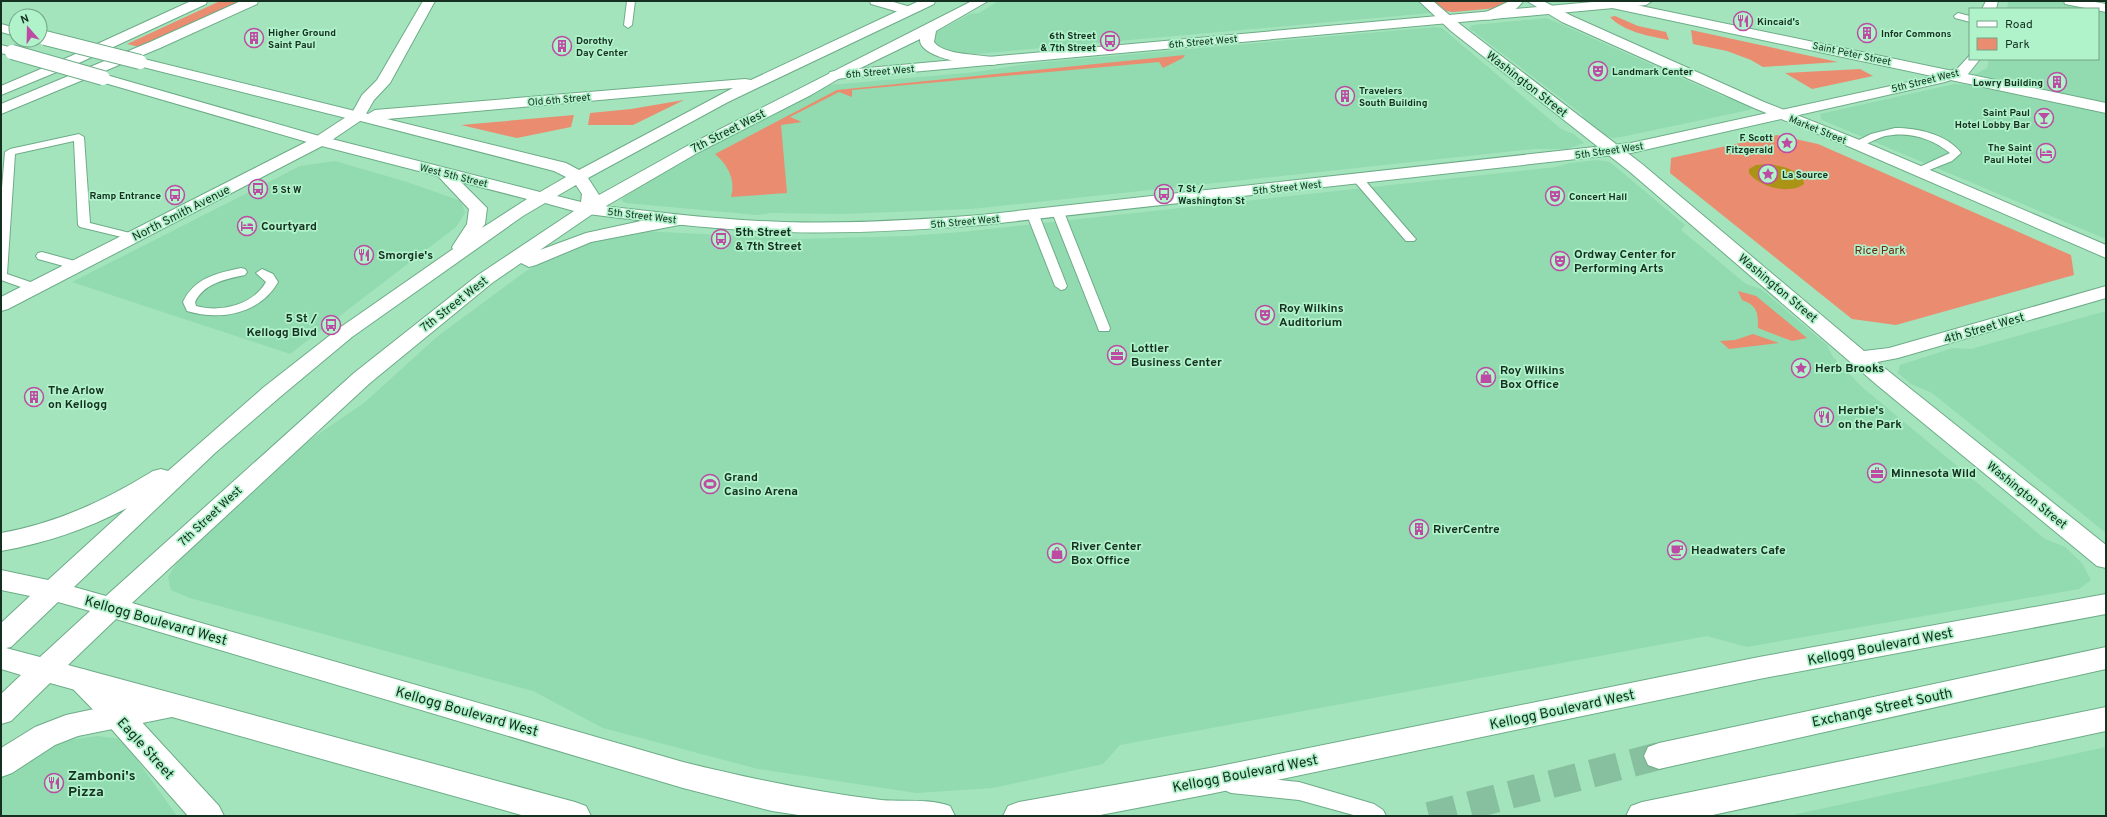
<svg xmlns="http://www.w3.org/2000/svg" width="2107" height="817" font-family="Overpass,sans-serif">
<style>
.built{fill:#92daaf}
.green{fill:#ea8c70}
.water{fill:#ab9415}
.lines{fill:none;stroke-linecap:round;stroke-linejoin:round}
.tertiary-tunnel{stroke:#87c09e;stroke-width:28;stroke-dasharray:28 14;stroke-linecap:butt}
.service-casing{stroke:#6dac87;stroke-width:2}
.minor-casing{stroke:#6dac87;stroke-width:2}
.tertiary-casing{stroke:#6dac87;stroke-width:2}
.secondary-casing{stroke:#6dac87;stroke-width:2}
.motorway-casing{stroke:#6dac87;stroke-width:2}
.service{fill:#fff;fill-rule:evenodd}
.minor{fill:#fff;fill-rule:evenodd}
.tertiary{fill:#fff;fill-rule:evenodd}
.secondary{fill:#fff;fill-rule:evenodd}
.motorway{fill:#fff;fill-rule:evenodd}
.motorway-bridge-casing{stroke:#6dac87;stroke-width:16;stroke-linecap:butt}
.motorway-bridge{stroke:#fff;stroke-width:14}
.labels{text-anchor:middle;stroke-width:3.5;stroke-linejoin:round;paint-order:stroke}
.far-poi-label{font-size:10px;font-weight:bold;fill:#152f20;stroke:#b0f2ca;text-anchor:start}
.far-street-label{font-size:10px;fill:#152f20;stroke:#b0f2ca}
.street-label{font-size:12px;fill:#152f20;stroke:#b0f2ca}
.poi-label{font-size:12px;font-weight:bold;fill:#152f20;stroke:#b0f2ca;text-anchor:start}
.park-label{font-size:12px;fill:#692915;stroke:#b0f2ca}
.near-street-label{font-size:14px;fill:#152f20;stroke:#b0f2ca}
.near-poi-label{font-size:14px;font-weight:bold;fill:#152f20;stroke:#b0f2ca;text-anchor:start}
</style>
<rect width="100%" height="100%" fill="#a3e4bd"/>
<g class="built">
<path d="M999 1H1417L1431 13 975 54 949 51 934 42V36L938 31 970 14 979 13Z"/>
<path d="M2006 1H2059L2106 10V104L1979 78 1974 75 1987 68 1989 59H2098V9H2007L2008 3Z"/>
<path d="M1547 18 1724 97 1736 99 1752 108 1749 110 1621 137 1613 138 1604 135 1582 118 1583 115 1469 28 1473 25Z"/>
<path d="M1435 27 1442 28 1561 129 1574 134 1584 143 1567 149H1534L971 209 842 214 772 213 757 215 626 203 621 200 627 194 700 151 830 85 976 72 1034 63Z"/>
<path d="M1954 84 1973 85 2106 113V239L1822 120 1820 114Z"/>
<path d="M1597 160 1610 162 1685 225 1681 230 1746 284 1761 289 1827 345 1833 357 1862 387 2045 539 2065 547 2082 563 2091 580 2079 589 1747 647 1707 636 1120 745 1103 764 993 788 916 793 758 769 603 728 533 691 190 598 171 590 168 577 182 555 289 454 364 403 438 336 526 271 566 250 597 239 644 231 799 239 908 236 962 232 1556 167 1570 163Z"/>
<path d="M335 161 407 182 461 201 465 213 456 227 290 354 72 282 300 166Z"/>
<path d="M2106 311V533L1932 393 1911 384 1898 373 1900 365 1953 348 1971 349Z"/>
<path d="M97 736 122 739 177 816H1V776L31 757 64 741Z"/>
<path d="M2106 747V816H1788Z"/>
</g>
<g class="green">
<path d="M220 1H242L139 47 127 44Z"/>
<path d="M1433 1H1511L1498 8 1453 12 1446 11Z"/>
<path d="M1615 16 1638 26 1666 32 1669 40C1649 36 1624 32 1610 17Z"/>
<path d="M1691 30 1838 62 1763 67 1751 60 1727 51 1693 44Z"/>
<path d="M1185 55 1183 58 1163 68 1159 62 852 90V97L839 92 790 117 802 122 781 125 787 193 731 197C736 180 728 165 715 154L837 90Z"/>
<path d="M1860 69 1873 76 1812 89 1785 73Z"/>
<path d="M684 100 633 125H588L590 113 631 109Z"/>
<path d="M574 115 571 127 517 138 461 125Z"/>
<path d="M1777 135 1818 144 2071 255 2074 275 1896 325 1852 319 1670 173 1671 158Z"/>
<path d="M1738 291 1756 296 1807 338 1792 341 1758 328C1758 313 1758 306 1742 300Z"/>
<path d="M1753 334 1779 343 1729 349 1720 341 1735 340Z"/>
</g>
<path class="water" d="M1769 164C1781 166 1795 169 1803 178L1804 184C1790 195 1759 187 1749 173V169L1756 165Z"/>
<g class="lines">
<path class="tertiary-tunnel" d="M1429 816 1659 756"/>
<defs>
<g id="service">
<path d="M627 1H635L632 25 628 28 624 25Z"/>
<path d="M1958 13 1970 16V22L1955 18 1954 16Z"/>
<path d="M1895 128C1917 128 1947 134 1961 153L1952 161 1919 174 1915 173 1914 171 1915 169 1950 153C1932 138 1908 131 1885 136 1875 139 1866 145 1856 147L1851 144 1871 134Z"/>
<path d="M79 134 84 137 90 223 138 235 140 237 134 240 80 227 78 225 74 141 15 154 7 274 39 285 41 288 35 292 1 280V200L5 152 10 149Z"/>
<path d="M1358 176 1362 177 1414 237 1416 239 1414 241H1406L1354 181 1353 179Z"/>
<path d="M1058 209 1064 212 1110 328 1109 331H1099L1098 328 1052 212Z"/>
<path d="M1033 212 1039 215 1067 286 1065 289 1061 290 1055 286 1027 215Z"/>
<path d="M42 252 82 263 84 266 78 270 38 259 36 256 38 253Z"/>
<path d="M241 268 245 269 247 272 245 275C226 279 204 283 195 302L196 306C221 313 253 305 266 282L256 273 262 269 273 274 278 282C260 314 220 321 187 311L183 302C194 278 217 273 241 268Z"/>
<path d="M1231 775 1299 782 1374 804 1383 810 1386 816H1357L1299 800 1231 793 1224 790 1221 784 1224 778Z"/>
</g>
<g id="minor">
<path d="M423 1H435L390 83 374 100 363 119 326 144 8 309 1 311V297L314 138 352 113 362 95 377 80Z"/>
<path d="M870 1H890L914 8 916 11 909 15 871 4Z"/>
<path d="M1419 1H1433L1461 25 1642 164 1864 351 1889 348 2106 286V298L1898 358 1877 362 2106 545V568L2097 566 1877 385 1630 172 1451 31Z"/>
<path d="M1510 1H1523C1517 11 1497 22 1484 19L1482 16 1484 13Z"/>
<path d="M1527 1H1543L1572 16 1764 102 1862 141 2106 245V258L1850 147 1754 108 1562 22Z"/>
</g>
<g id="tertiary">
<path d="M1603 1H1652L1646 5 835 79 830 78 828 75 830 72 835 71Z"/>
<path d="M1986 1H1998L1996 9H1982Z"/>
<path d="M1970 55V59H1980L1968 74 1945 82 1631 153 981 225C915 230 850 234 784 232 719 230 653 222 588 214L582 213 579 209 582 205 588 204C653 212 719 220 784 222 850 224 915 220 981 215L1631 143 1936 76 1958 68Z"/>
<path d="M2106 647V669L1659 769 1648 765 1644 756 1648 747 1659 743Z"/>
<path d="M83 669 93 673 127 706 219 806 224 816H188L107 724 73 689 69 681 73 673Z"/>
</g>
<g id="secondary">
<path d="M919 1H935L934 4 728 102 588 178 599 195 687 146 972 1H988L936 31 934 42C944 56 981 54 997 58L999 61 997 64C983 68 918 59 920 39L840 78 811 95 699 152 594 213 540 250 586 233 641 221 679 215 685 216 688 220 685 224 679 225 591 242 536 265 529 267 521 263 492 283 370 383 132 603 683 762C748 778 814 792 881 800 904 802 928 798 950 806L955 816H805L772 811 683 788 116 619 68 665 575 802 586 806 591 816H525L172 717 78 736 55 745 12 773 1 777V748L35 727 66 715 122 703 50 683 11 721 1 724V694L21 675 1 669V623L30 596 1 590V570L48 580 127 508C87 529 46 543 1 551V533C57 523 104 501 153 471L161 469 168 471 264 387 338 329 453 249 452 247 467 224 469 209 438 176 314 144 312 141 314 138 320 136 540 192 566 177 554 171 353 119 350 116 353 113 358 111 368 114 375 110 745 79 751 80ZM733 88 579 170 566 163 387 119ZM461 182 527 199 482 228 485 224 487 208ZM576 185 582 194 581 202 557 196ZM545 203 574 211 478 275 354 373 106 596 74 587 215 453 280 397 352 337 523 216ZM58 602 90 611 40 657 6 648 11 647Z"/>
<path d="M1592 1H1617L2106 103V113L1598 5Z"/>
<path d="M2064 1H2090L2106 4V12L2065 4Z"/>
<path d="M2106 594V614L1759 679 1210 794 1095 816H1003L1008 806 1019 802 1210 768 1759 657Z"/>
<path d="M2106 707V731L1708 816H1626L1631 806 1642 802Z"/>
</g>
<g id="motorway">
<path d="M191 1H207L206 4 81 62 1 95V86L71 56Z"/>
<path d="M241 1H258L257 4 160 48 1 114V104L150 42Z"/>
<path d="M1 24 16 28V36L1 32Z"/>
<path d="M1 45 17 49 19 52 17 55 12 56 1 53Z"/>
<path d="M140 58 363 113 366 116 363 119 358 121 135 65 133 62 135 59Z"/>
<path d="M103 74 326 138 328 141 326 144H314L98 81 96 78 98 75Z"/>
</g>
</defs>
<use href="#service" class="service-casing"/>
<use href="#minor" class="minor-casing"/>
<use href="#tertiary" class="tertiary-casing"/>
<use href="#secondary" class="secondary-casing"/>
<use href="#motorway" class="motorway-casing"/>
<use href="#service" class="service"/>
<use href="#minor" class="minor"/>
<use href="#tertiary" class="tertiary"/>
<use href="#secondary" class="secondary"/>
<use href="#motorway" class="motorway"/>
<defs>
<g id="motorway-bridge">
<path d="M45 38 140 62"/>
<path d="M12 52 103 78"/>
</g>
</defs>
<use href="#motorway-bridge" class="motorway-bridge-casing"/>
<use href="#motorway-bridge" class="motorway-bridge"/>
</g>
<defs>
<symbol id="restaurant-ring" viewBox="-11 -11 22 22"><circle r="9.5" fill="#b0f2ca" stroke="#bd4aa3" stroke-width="1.5"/><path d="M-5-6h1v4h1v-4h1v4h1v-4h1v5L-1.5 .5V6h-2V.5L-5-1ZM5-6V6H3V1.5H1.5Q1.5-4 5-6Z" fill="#bd4aa3"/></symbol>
<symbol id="building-ring" viewBox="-11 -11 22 22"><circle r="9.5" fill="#b0f2ca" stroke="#bd4aa3" stroke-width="1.5"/><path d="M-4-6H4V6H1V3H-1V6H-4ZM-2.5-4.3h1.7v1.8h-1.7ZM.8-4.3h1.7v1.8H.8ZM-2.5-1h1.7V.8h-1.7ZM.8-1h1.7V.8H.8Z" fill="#bd4aa3"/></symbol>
<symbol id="bus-ring" viewBox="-11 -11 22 22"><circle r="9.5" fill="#b0f2ca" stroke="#bd4aa3" stroke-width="1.5"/><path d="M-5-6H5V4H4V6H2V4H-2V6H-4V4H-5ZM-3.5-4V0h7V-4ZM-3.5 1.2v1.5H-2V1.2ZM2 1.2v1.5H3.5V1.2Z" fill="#bd4aa3"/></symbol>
<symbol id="theatre-ring" viewBox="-11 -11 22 22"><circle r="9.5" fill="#b0f2ca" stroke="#bd4aa3" stroke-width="1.5"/><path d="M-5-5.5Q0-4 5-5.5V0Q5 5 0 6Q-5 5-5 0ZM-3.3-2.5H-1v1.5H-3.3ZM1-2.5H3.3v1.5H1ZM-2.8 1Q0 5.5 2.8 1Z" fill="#bd4aa3"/></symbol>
<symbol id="bar-ring" viewBox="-11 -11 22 22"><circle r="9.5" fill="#b0f2ca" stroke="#bd4aa3" stroke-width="1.5"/><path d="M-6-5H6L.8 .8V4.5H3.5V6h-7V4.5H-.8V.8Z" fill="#bd4aa3"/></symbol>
<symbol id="sight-ring" viewBox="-11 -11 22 22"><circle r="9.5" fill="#b0f2ca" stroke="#bd4aa3" stroke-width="1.5"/><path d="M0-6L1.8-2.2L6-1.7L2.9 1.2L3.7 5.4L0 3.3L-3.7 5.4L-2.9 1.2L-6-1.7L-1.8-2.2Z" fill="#bd4aa3"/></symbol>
<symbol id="hotel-ring" viewBox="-11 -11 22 22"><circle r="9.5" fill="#b0f2ca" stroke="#bd4aa3" stroke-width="1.5"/><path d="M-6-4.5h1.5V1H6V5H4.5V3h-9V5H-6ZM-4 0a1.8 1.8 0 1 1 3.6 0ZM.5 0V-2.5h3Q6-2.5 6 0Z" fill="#bd4aa3"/></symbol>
<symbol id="office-ring" viewBox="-11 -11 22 22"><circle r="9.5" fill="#b0f2ca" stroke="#bd4aa3" stroke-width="1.5"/><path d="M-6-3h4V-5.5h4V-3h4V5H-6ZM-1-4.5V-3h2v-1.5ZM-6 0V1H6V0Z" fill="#bd4aa3"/></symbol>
<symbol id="shop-ring" viewBox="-11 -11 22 22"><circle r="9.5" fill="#b0f2ca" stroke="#bd4aa3" stroke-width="1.5"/><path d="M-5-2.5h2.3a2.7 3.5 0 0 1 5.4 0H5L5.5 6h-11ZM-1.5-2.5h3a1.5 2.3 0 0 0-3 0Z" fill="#bd4aa3"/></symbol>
<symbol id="stadium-ring" viewBox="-11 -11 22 22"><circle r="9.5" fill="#b0f2ca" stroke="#bd4aa3" stroke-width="1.5"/><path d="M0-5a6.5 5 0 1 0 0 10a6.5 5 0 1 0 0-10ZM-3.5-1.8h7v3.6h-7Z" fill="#bd4aa3"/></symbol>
<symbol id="cafe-ring" viewBox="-11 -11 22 22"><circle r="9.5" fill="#b0f2ca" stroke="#bd4aa3" stroke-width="1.5"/><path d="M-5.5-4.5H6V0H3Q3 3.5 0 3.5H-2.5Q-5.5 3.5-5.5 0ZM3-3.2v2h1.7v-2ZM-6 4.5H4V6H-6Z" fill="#bd4aa3"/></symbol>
</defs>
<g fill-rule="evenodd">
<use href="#restaurant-ring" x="1732" y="10" width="22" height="22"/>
<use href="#building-ring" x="1856" y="22" width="22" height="22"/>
<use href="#building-ring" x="243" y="27" width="22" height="22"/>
<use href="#bus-ring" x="1099" y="30" width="22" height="22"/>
<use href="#building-ring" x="551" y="35" width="22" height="22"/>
<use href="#theatre-ring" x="1587" y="60" width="22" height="22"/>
<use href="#building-ring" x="2046" y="71" width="22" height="22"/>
<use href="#building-ring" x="1334" y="85" width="22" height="22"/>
<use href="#bar-ring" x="2033" y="107" width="22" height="22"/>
<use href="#sight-ring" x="1776" y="132" width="22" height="22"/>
<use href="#hotel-ring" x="2035" y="142" width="22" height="22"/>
<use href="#sight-ring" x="1757" y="163" width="22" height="22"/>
<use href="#bus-ring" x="247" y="178" width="22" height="22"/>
<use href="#bus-ring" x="1153" y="183" width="22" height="22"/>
<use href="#bus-ring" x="164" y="184" width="22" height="22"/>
<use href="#theatre-ring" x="1544" y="185" width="22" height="22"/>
<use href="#hotel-ring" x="236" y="215" width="22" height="22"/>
<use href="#bus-ring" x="710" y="228" width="22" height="22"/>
<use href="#restaurant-ring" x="353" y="244" width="22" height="22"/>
<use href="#theatre-ring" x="1549" y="250" width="22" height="22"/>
<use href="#theatre-ring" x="1254" y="304" width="22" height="22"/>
<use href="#bus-ring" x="320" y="314" width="22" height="22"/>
<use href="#office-ring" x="1106" y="344" width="22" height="22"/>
<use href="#sight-ring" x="1790" y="357" width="22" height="22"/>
<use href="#shop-ring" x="1475" y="366" width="22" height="22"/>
<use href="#building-ring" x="23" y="386" width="22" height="22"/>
<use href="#restaurant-ring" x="1813" y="406" width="22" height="22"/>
<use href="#office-ring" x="1866" y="462" width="22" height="22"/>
<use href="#stadium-ring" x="699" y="473" width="22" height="22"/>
<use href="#building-ring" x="1408" y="518" width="22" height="22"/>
<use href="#cafe-ring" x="1666" y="539" width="22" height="22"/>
<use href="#shop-ring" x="1046" y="542" width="22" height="22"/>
<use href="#restaurant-ring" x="43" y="772" width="22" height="22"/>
</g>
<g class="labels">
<g class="far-poi-label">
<text x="1757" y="25">Kincaid's</text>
<text x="268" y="36">Higher Ground<tspan x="268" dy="12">Saint Paul</tspan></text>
<text x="1881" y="37">Infor Commons</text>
<text x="1096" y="39" text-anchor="end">6th Street<tspan x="1096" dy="12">&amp; 7th Street</tspan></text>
<text x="576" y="44">Dorothy<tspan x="576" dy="12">Day Center</tspan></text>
<text x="1612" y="75">Landmark Center</text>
<text x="2043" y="86" text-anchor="end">Lowry Building</text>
<text x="1359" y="94">Travelers<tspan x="1359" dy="12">South Building</tspan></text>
<text x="2030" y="116" text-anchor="end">Saint Paul<tspan x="2030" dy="12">Hotel Lobby Bar</tspan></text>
<text x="1773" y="141" text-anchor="end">F. Scott<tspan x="1773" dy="12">Fitzgerald</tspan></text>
<text x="2032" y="151" text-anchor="end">The Saint<tspan x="2032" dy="12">Paul Hotel</tspan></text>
<text x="1782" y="178">La Source</text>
<text x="1178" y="192">7 St /<tspan x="1178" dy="12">Washington St</tspan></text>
<text x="272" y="193">5 St W</text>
<text x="161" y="199" text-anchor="end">Ramp Entrance</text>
<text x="1569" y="200">Concert Hall</text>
</g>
<g class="far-street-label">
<text transform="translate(1203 41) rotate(-5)" y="4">6th Street West</text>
<text transform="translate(1852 53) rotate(12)" y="4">Saint Peter Street</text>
<text transform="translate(880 71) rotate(-5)" y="4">6th Street West</text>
<text transform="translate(1925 80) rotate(-14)" y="4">5th Street West</text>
<text transform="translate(559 99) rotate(-5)" y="4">Old 6th Street</text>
<text transform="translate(1818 129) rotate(22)" y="4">Market Street</text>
<text transform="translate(1609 150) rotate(-8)" y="4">5th Street West</text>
<text transform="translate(454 175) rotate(14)" y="4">West 5th Street</text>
<text transform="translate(1287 187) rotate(-6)" y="4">5th Street West</text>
<text transform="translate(642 215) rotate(7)" y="4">5th Street West</text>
<text transform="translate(965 221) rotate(-5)" y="4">5th Street West</text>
</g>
<g class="street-label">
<text transform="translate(1527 84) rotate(38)" y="4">Washington Street</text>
<text transform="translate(728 131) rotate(-27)" y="4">7th Street West</text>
<text transform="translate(181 213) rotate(-27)" y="4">North Smith Avenue</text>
<text transform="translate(1778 288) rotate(40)" y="4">Washington Street</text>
<text transform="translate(454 304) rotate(-38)" y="4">7th Street West</text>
<text transform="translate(1984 328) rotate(-16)" y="4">4th Street West</text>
<text transform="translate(2027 495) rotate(39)" y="4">Washington Street</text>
<text transform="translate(210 516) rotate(-43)" y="4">7th Street West</text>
</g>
<g class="poi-label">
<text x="261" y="230">Courtyard</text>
<text x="735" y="236">5th Street<tspan x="735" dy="14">&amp; 7th Street</tspan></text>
<text x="1574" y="258">Ordway Center for<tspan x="1574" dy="14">Performing Arts</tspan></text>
<text x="378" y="259">Smorgie's</text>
<text x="1279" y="312">Roy Wilkins<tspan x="1279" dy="14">Auditorium</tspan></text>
<text x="317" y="322" text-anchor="end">5 St /<tspan x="317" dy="14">Kellogg Blvd</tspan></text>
<text x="1131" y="352">Lottler<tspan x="1131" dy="14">Business Center</tspan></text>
<text x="1815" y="372">Herb Brooks</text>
<text x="1500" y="374">Roy Wilkins<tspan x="1500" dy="14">Box Office</tspan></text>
<text x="48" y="394">The Arlow<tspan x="48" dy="14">on Kellogg</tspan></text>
<text x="1838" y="414">Herbie's<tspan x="1838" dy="14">on the Park</tspan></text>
<text x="1891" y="477">Minnesota Wild</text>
<text x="724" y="481">Grand<tspan x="724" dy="14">Casino Arena</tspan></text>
<text x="1433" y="533">RiverCentre</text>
<text x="1071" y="550">River Center<tspan x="1071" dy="14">Box Office</tspan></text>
<text x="1691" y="554">Headwaters Cafe</text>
</g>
<g class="park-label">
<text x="1880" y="254">Rice Park</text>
</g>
<g class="near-street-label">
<text transform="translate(156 620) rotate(16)" y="5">Kellogg Boulevard West</text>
<text transform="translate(1880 646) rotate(-11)" y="5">Kellogg Boulevard West</text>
<text transform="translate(1882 707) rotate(-12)" y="5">Exchange Street South</text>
<text transform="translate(1562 709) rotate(-12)" y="5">Kellogg Boulevard West</text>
<text transform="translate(467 711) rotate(16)" y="5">Kellogg Boulevard West</text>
<text transform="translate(146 748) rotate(48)" y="5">Eagle Street</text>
<text transform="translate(1245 773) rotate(-11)" y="5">Kellogg Boulevard West</text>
</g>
<g class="near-poi-label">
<text x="68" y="780">Zamboni's<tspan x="68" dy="16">Pizza</tspan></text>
</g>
</g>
<rect width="2107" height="817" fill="none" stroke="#152f20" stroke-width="4"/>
<rect x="1969" y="8" width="130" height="52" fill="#b0f2ca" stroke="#72a486"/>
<rect x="1977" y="21" width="20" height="6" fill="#ffffff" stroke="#72a486"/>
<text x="2005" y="28" font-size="12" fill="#152f20">Road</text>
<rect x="1977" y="38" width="20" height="12" fill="#ea8c70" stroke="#72a486"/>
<text x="2005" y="48" font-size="12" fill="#152f20">Park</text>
<g transform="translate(28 28) rotate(340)"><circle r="19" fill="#b0f2ca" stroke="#72a486"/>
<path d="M0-3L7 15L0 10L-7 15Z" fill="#bd4aa3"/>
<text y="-6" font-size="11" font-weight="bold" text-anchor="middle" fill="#152f20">N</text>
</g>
</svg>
